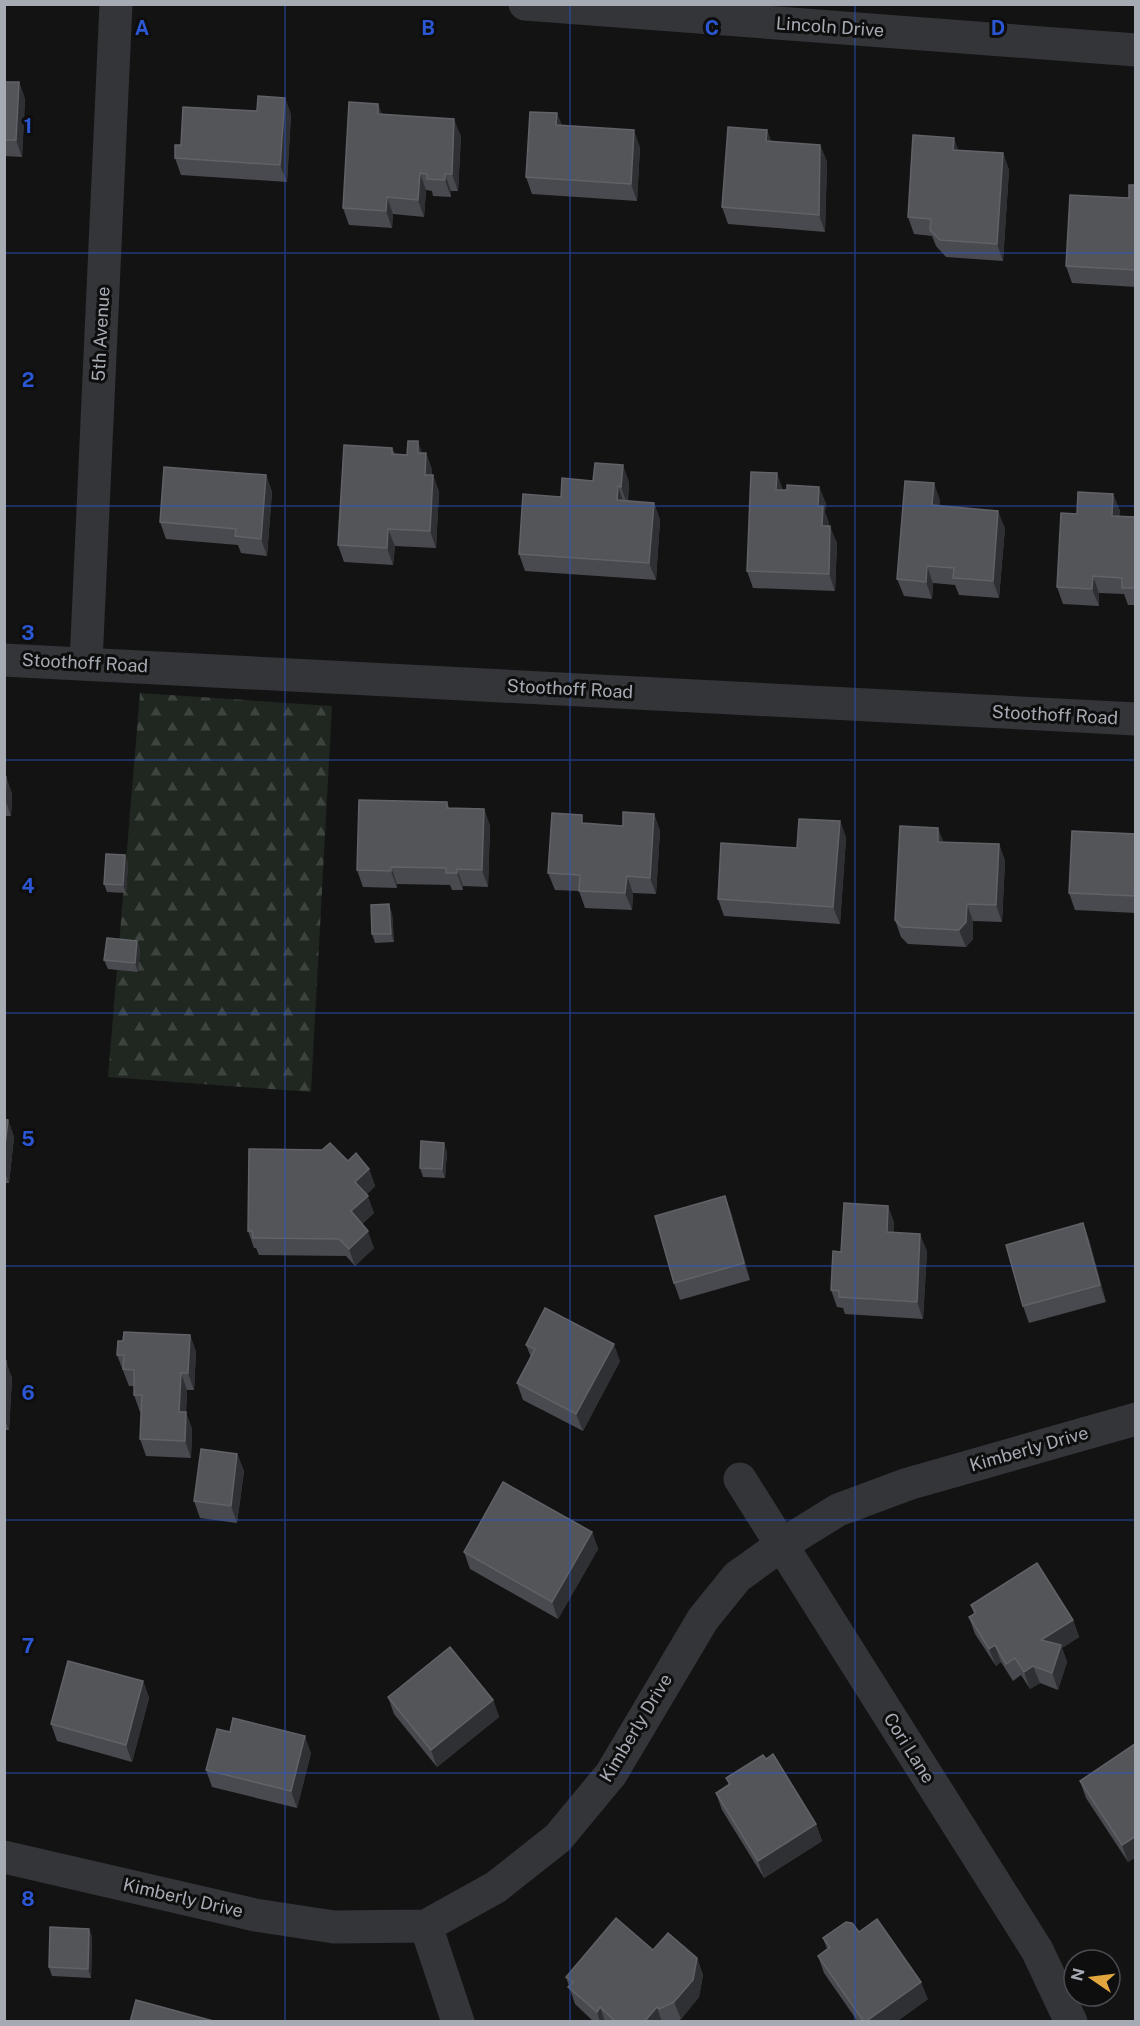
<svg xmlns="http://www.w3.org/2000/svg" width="1140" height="2026" font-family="'Public Sans',sans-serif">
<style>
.forest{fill:url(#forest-firs)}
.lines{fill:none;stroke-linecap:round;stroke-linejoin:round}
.minor{stroke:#343539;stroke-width:33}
.tertiary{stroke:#343539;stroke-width:33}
.wall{fill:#494a4f}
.shaded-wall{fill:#2f3033}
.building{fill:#535559;stroke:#606267;stroke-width:1.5}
.grid{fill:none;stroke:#2b57d4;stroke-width:1.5;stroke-opacity:0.55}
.labels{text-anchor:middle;stroke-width:6;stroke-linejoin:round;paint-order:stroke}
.street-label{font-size:18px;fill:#a6aab3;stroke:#0e0e0f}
.grid-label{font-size:20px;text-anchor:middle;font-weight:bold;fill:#2b57d4;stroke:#0e0e0f;stroke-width:6;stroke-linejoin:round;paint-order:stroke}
</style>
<defs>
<pattern id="forest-firs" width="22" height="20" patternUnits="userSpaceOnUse" patternTransform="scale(1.5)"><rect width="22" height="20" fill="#1f2720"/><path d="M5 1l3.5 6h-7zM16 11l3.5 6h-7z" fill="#3d443e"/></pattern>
</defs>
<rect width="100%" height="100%" fill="#131314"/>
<path class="forest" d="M140 693 332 706 311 1092 108 1077Z"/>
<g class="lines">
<g class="minor">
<path d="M525 4 1136 50"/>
<path d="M86 663 116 4"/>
<path d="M740 1479 1037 1950 1071 2022"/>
<path d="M4 1857 255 1915 334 1927 426 1926 496 1887 558 1838 611 1774 703 1619 737 1577 780 1546 838 1510 908 1484 1136 1419"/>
<path d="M426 1926 458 2022"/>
</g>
<path class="tertiary" d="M4 660 1136 719"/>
</g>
<g class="wall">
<path d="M4 82H19L25 99 22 157 4 156Z"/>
<path d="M285 98 291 115 287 182 181 175 175 158 181 145 257 111Z"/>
<path d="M382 115 461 136 458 191H451V197L433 196 432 191 426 190 424 217 393 214 392 228 349 225 343 208Z"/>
<path d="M562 125 640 147 637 201 532 194 526 177Z"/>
<path d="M767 130 771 142 820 145 827 162 825 232 728 224 722 207Z"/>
<path d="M958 150 1003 153 1009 170 1003 261 946 257 936 246 932 236 914 234 908 217Z"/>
<path d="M1136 185V287L1072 283 1066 266 1129 198Z"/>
<path d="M392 448 395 454 407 455 426 453 432 470V475H433L439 492 436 548 395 546 393 565 344 562 338 545Z"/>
<path d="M266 475 272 492 267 556 241 553 238 545 166 539 160 522Z"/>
<path d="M629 482 628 501 654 503 660 520 656 580 525 571 519 554 561 497Z"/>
<path d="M819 487 826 504 825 512 829 523V526L837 543 835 591 753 588 747 571 783 490Z"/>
<path d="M1113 494 1120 511 1119 516 1136 517V605H1128L1124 594 1099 593V606L1063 604 1057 587 1077 514Z"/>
<path d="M940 500 939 506 1005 528 999 598 959 595 955 585 933 583 932 599 904 596 897 579Z"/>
<path d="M4 777H6L12 794 11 816H4Z"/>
<path d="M447 802 449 808 484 809 490 826 488 887 463 886V890H452L450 885 397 884V888L363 887 357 870Z"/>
<path d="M654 814 660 831 656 894 633 893 632 910 585 908 579 891 555 890 548 873 586 823 623 826Z"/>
<path d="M840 821 846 838 840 924 724 916 718 899Z"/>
<path d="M1136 834V913L1075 910 1069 893Z"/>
<path d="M944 842 999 844 1005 861 1002 922 973 921V939L966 947 908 944 901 937 895 920Z"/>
<path d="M125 855 128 864 126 893 107 892 104 884Z"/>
<path d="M392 913 394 942 375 943 372 934Z"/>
<path d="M137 941 140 950 138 972 108 969 104 960Z"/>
<path d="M4 1119 8 1120 14 1137 9 1183H4Z"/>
<path d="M447 1152 445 1178 423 1177 420 1168Z"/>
<path d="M348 1161 369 1169 375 1186 366 1195 374 1213 362 1224 374 1248 355 1266 346 1256 259 1255 256 1248H254L248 1231Z"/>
<path d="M725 1196 731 1213 750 1280 680 1300 674 1283Z"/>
<path d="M888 1206 894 1223 893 1232 927 1251 923 1319 845 1314 843 1308 837 1307 831 1290 841 1252Z"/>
<path d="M1083 1223 1089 1240 1106 1302 1029 1323 1023 1306Z"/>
<path d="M190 1335 196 1352 194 1390H187L186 1413 192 1429 191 1458 146 1456 140 1439 141 1412H140L134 1395V1386H129L117 1355Z"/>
<path d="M526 1345 620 1361 583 1431 523 1400 517 1383 531 1357Z"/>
<path d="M4 1360 12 1378 9 1430H4Z"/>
<path d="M237 1454 244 1471 237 1523 200 1518 194 1501Z"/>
<path d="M592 1532 598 1549 558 1619 470 1569 464 1552Z"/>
<path d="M971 1605 1073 1620 1079 1637 1062 1648 1067 1662 1058 1690 1040 1683 1030 1689 1021 1675 1013 1681 1001 1662 996 1666 975 1634 969 1617 974 1614Z"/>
<path d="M143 1681 149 1698 132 1762 57 1741 51 1724Z"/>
<path d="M388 1697 493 1700 499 1717 437 1767 394 1714Z"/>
<path d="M230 1732 311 1753 297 1808 212 1787 206 1770Z"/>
<path d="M726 1778 816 1824 822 1841 764 1878 722 1810 716 1793 729 1785Z"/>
<path d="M1080 1781 1136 1857 1128 1862 1086 1798Z"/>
<path d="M89 1929 92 1937 91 1978 52 1976 49 1967Z"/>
<path d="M859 1932 928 1999 896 2022H858L824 1973 818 1956 827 1949 823 1938Z"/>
<path d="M653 1950 697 1958 703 1975 699 1997 681 2019 675 2022H594L575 2004 566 1977Z"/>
</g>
<g class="shaded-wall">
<path d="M19 82 25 99 22 157 16 140Z"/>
<path d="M285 98 291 115 287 182 280 165Z"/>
<path d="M378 104 385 121 378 114Z"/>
<path d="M557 113 564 130 556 125Z"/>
<path d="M454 119 461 136 458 191 452 174Z"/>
<path d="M634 130 640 147 637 201 631 184Z"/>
<path d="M767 130 773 147 766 141Z"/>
<path d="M954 138 960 155 953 150Z"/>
<path d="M820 145 827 162 825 232 819 215Z"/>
<path d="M1003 153 1009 170 1003 261 997 244Z"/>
<path d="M420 173 426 190 424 217 418 200Z"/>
<path d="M445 174 451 191V197L445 180Z"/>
<path d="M387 197 393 214 392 228 386 211Z"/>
<path d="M418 441 424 458 418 453Z"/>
<path d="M426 453 432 470 431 492 425 475Z"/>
<path d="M623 465 629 482 627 504 621 487Z"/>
<path d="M777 473 783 490H776Z"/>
<path d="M266 475 272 492 267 556 261 539Z"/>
<path d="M433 475 439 492 436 548 430 531Z"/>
<path d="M934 483 940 500 938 522 932 505Z"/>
<path d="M618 486 624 503 617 500Z"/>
<path d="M819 487 826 504 825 512 829 523V543L822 526 818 506Z"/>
<path d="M1113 494 1120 511 1119 533 1112 516Z"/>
<path d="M654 503 660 520 656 580 649 563Z"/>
<path d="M998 511 1005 528 999 598 993 581Z"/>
<path d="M830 526 837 543 835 591 829 574Z"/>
<path d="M388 529 395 546 393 565 387 548Z"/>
<path d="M927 566 933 583 932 599 926 582Z"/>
<path d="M1093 576 1099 593V606L1092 589Z"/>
<path d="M6 777 12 794 11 816 5 799Z"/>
<path d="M484 809 490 826 488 887 482 870Z"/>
<path d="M654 814 660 831 656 894 650 878Z"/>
<path d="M840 821 846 838 840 924 833 907Z"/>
<path d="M938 828 945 845 938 842Z"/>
<path d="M999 844 1005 861 1002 922 996 905Z"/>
<path d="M125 855 128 864 126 893 123 885Z"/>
<path d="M391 867 397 884V888L391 871Z"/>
<path d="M457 869 463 886V890L457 873Z"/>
<path d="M627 876 633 893 632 910 625 893Z"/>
<path d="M389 904 392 913 394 942 391 934Z"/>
<path d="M967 904 973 921V939L966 947 959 930Z"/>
<path d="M137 941 140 950 138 972 135 963Z"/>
<path d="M8 1120 14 1137 9 1183 4 1170V1154Z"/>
<path d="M444 1143 447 1152 445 1178 442 1169Z"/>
<path d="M369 1169 375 1186 362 1199 355 1182Z"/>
<path d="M368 1196 374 1213 357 1228 351 1211Z"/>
<path d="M725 1196 731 1213 750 1280 744 1263Z"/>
<path d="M888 1206 894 1223 893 1249 887 1232Z"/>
<path d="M1083 1223 1089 1240 1106 1302 1100 1285Z"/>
<path d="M368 1231 374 1248 355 1266 349 1249Z"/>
<path d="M920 1234 927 1251 923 1319 917 1302Z"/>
<path d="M190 1335 196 1352 194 1390 188 1373Z"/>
<path d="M614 1344 620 1361 583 1431 576 1414Z"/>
<path d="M6 1361 12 1378 9 1430 4 1418V1388Z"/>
<path d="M181 1373 187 1390 186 1413 192 1429 191 1458 185 1441 179 1412Z"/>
<path d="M237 1454 244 1471 237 1523 231 1506Z"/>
<path d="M592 1532 598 1549 558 1619 552 1602Z"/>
<path d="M1073 1620 1079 1637 1062 1648 1067 1662 1058 1690 1041 1640Z"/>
<path d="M995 1645 1001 1662 996 1666 989 1649Z"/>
<path d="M1033 1666 1040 1683 1030 1689 1024 1672Z"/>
<path d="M143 1681 149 1698 132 1762 126 1745Z"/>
<path d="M493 1700 499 1717 437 1767 431 1750Z"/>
<path d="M305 1736 311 1753 297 1808 291 1791Z"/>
<path d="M816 1824 822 1841 764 1878 758 1861Z"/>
<path d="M1136 1836V1857L1128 1862 1122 1845Z"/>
<path d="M89 1929 92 1937 91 1978 88 1969Z"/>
<path d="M697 1958 703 1975 699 1997 681 2019 674 2002Z"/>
<path d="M921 1982 928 1999 896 2022H865Z"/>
<path d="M600 2007 605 2022H600L597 2012Z"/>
<path d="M657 2007 662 2022H644Z"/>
</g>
<g class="building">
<path d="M4 82H19L16 140H4Z"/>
<path d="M258 96 285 98 280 165 175 158V145H181L183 107 257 111Z"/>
<path d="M349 102 378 104V114L454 119 452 174H445V180L427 179V174L420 173 418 200 387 197 386 211 343 208Z"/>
<path d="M530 112 557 113 556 125 634 130 631 184 526 177Z"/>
<path d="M728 127 767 130 766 141 820 145 819 215 722 207Z"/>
<path d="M913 135 954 138 953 150 1003 153 997 244 940 240 930 230 931 219 908 217Z"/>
<path d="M1129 185H1136V270L1066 266 1070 195 1129 198Z"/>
<path d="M408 441H418V453H426L425 475H433L430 531 388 529 387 548 338 545 344 445 392 448V454L407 455Z"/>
<path d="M595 463 623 465 621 487 618 486 617 500 654 503 649 563 519 554 523 494 561 497 562 478 593 481Z"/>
<path d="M164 467 266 475 261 539 235 536 236 529 160 522Z"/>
<path d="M751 472 777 473 776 490H787V485L819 487 818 506H823L822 526H830L829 574 747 571Z"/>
<path d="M905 481 934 483 932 505 998 511 993 581 953 578 954 568 927 566 926 582 897 579Z"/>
<path d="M1078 492 1113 494 1112 516 1136 517V588H1122V578L1093 576 1092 589 1057 587 1061 513 1077 514Z"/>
<path d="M4 777H6L5 799H4Z"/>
<path d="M359 800 447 802V808L484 809 482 870 457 869V873H446V868L391 867V871L357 870Z"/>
<path d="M623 812 654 814 650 878 627 876 625 893 579 891 580 875 548 873 552 813 582 815V823L623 826Z"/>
<path d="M799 819 840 821 833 907 718 899 721 843 797 848Z"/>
<path d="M900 826 938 828V842L999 844 996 905 967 904 966 922 959 930 902 927 895 920Z"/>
<path d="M1072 831 1136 834V896L1069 893Z"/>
<path d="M106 854 125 855 123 885 104 884Z"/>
<path d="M389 904 391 934H372L371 905Z"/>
<path d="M107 938 137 941 135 963 104 960Z"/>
<path d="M4 1119 8 1120 4 1154Z"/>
<path d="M421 1141 444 1143 442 1169 420 1168Z"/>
<path d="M330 1143 348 1161 356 1153 369 1169 355 1182 368 1196 351 1211 368 1231 349 1249 339 1239 253 1238 252 1231H248L249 1149 322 1150Z"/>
<path d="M725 1196 744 1263 674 1283 655 1216Z"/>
<path d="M844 1203 888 1206 887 1232 920 1234 917 1302 839 1297V1291L831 1290 833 1251 841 1252Z"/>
<path d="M1083 1223 1100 1285 1023 1306 1006 1245Z"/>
<path d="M545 1308 614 1344 576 1414 517 1383 535 1349 526 1345Z"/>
<path d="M124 1332 190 1335 188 1373H181L179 1412H186L185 1441 140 1439 142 1395H134V1370L123 1369 124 1355H117L118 1341H123Z"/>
<path d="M4 1360 6 1361 4 1388Z"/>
<path d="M201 1449 237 1454 231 1506 194 1501Z"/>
<path d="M503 1482 592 1532 552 1602 464 1552Z"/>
<path d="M1037 1563 1073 1620 1041 1640 1061 1645 1052 1673 1033 1666 1024 1672 1015 1658 1006 1664 995 1645 989 1649 969 1617 976 1613 971 1605Z"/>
<path d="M450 1647 493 1700 431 1750 388 1697Z"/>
<path d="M68 1661 143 1681 126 1745 51 1724Z"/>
<path d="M233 1718 305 1736 291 1791 206 1770 217 1729 230 1732Z"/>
<path d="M1135 1744 1136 1836 1122 1845 1080 1781Z"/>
<path d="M773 1754 816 1824 758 1861 716 1793 730 1784 726 1778 763 1755 766 1759Z"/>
<path d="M616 1918 653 1950 668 1933 697 1958 693 1980 674 2002 659 2009 657 2007 644 2022H616L600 2007 597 2012 568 1987 573 1982 566 1977Z"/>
<path d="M877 1919 921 1982 865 2022H864L818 1956 830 1947 823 1938 846 1922 852 1923 859 1932Z"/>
<path d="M50 1927 89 1929 88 1969 49 1967Z"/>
<path d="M136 2000 217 2022H130Z"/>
</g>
<path class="grid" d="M285 4V2022M570 4V2022M855 4V2022M4 253H1136M4 506H1136M4 760H1136M4 1013H1136M4 1266H1136M4 1520H1136M4 1773H1136"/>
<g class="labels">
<g class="street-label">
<text transform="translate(830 27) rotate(4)" y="6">Lincoln Drive</text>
<text transform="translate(101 334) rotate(-87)" y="6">5th Avenue</text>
<text transform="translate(85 663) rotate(3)" y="6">Stoothoff Road</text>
<text transform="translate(570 689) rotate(3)" y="6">Stoothoff Road</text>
<text transform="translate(1055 715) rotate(3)" y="6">Stoothoff Road</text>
<text transform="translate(1029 1449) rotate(-16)" y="6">Kimberly Drive</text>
<text transform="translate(636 1728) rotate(-59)" y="6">Kimberly Drive</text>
<text transform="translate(909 1748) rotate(58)" y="6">Cori Lane</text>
<text transform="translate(183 1898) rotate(13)" y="6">Kimberly Drive</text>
</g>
</g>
<g class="grid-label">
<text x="142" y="35">A</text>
<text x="428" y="35">B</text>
<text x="712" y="35">C</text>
<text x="998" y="35">D</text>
<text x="28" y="133">1</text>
<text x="28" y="387">2</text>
<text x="28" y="640">3</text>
<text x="28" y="893">4</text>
<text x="28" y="1146">5</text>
<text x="28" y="1400">6</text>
<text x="28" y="1653">7</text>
<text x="28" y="1906">8</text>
</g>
<rect width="1140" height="2026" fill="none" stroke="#a6aab3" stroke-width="12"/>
<g transform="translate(1092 1978) rotate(284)"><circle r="28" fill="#0e0e0f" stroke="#4b4c51" stroke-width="1.5"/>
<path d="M0-4.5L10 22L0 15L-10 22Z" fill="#e1a63e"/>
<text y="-9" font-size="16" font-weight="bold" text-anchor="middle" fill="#a6aab3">N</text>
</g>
</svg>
